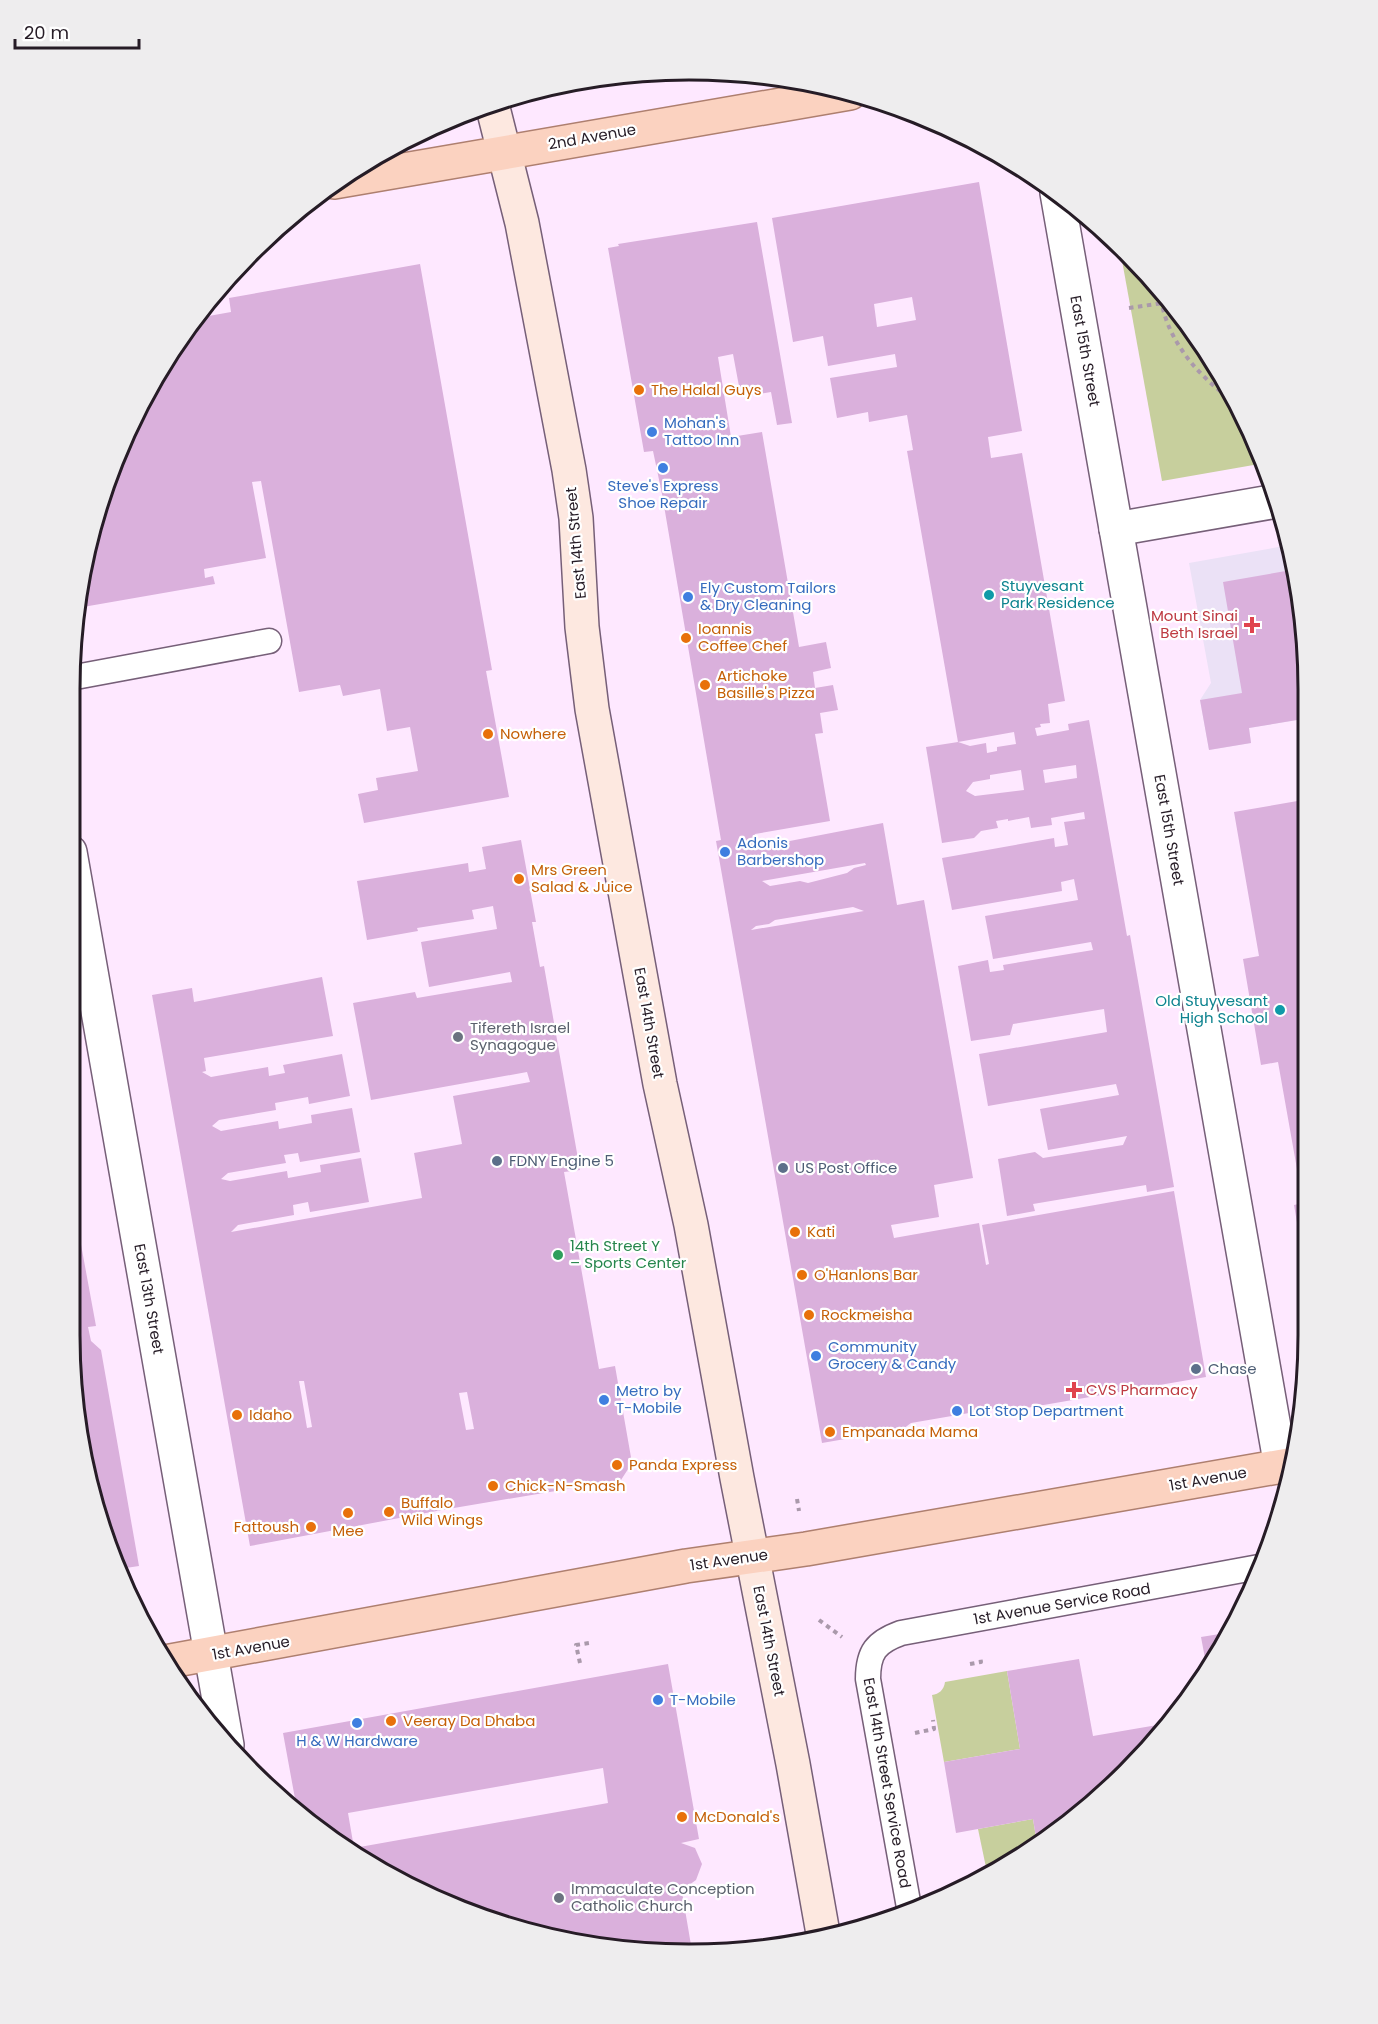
<svg xmlns="http://www.w3.org/2000/svg" width="1378" height="2024" font-family="Poppins,sans-serif">
<style>
.medical{fill:#ebe1f6}
.green{fill:#c7cf9d}
.building{fill:#dab0dc;fill-rule:evenodd}
.lines{fill:none;stroke-linecap:round;stroke-linejoin:round}
.service-casing{stroke:#765f78;stroke-width:27}
.minor-casing{stroke:#765f78;stroke-width:36}
.secondary-casing{stroke:#765f78;stroke-width:36}
.primary-casing{stroke:#ae7f6f;stroke-width:36}
.path{stroke:#aa99ab;stroke-width:4;stroke-dasharray:4.5 4.5;stroke-linecap:butt}
.service{stroke:#fff;stroke-width:24}
.minor{stroke:#fff;stroke-width:33}
.secondary{stroke:#fde8e0;stroke-width:33}
.primary{stroke:#fbd2c0;stroke-width:33}
.food-dot{fill:#e8710a;stroke:#fff;stroke-width:2}
.shop-dot{fill:#3f7fe0;stroke:#fff;stroke-width:2}
.culture-dot{fill:#0f9aa8;stroke:#fff;stroke-width:2}
.health-dot{fill:#e0444e;stroke:#fff;stroke-width:2}
.worship-dot{fill:#6b7280;stroke:#fff;stroke-width:2}
.service-dot{fill:#5c6f8a;stroke:#fff;stroke-width:2}
.leisure-dot{fill:#2e9e5b;stroke:#fff;stroke-width:2}
.labels{text-anchor:middle;stroke-width:4.5;stroke-linejoin:round;paint-order:stroke}
.street-label{font-size:15px;fill:#261c26;stroke:#fff}
.food-label{font-size:15px;fill:#c56008;stroke:#fff;text-anchor:start}
.shop-label{font-size:15px;fill:#366cbe;stroke:#fff;text-anchor:start}
.culture-label{font-size:15px;fill:#0d838f;stroke:#fff;text-anchor:start}
.health-label{font-size:15px;fill:#be3a42;stroke:#fff;text-anchor:end}
.worship-label{font-size:15px;fill:#5b616d;stroke:#fff;text-anchor:start}
.service-label{font-size:15px;fill:#4e5e75;stroke:#fff;text-anchor:start}
.leisure-label{font-size:15px;fill:#27864d;stroke:#fff;text-anchor:start}
.rim{fill:none;stroke:#261c26;stroke-width:3}
</style>
<rect width="100%" height="100%" fill="#fee8ff"/>
<path class="medical" d="M1290 545 1297 568 1309 689V718L1249 728 1251 743 1209 750 1200 700 1211 683 1189 563Z"/>
<g class="green">
<path d="M1119 244 1127 250 1204 344 1262 451 1265 463 1162 481Z"/>
<path d="M1007 1671 1020 1749 944 1762 932 1695C939 1694 944 1690 945 1682Z"/>
<path d="M1033 1819 1037 1843 999 1872 988 1877 978 1829Z"/>
</g>
<g class="building">
<path d="M979 182 1022 431 988 437 991 458 1022 453 1065 701 1048 704 1050 723 1040 724 1041 727 1035 728 1037 736 1069 730 1068 724 1089 720 1127 936 1130 935 1174 1187 1147 1192 1146 1185 1033 1204 1035 1211 1007 1216 998 1159 1035 1152 1043 1158 1123 1145 1127 1136 1048 1150 1040 1109 1119 1095 1116 1084 988 1106 979 1054 1107 1032 1104 1009 1013 1024 1010 1035 971 1041 958 966 988 960 990 972 1004 970 1003 965 1093 950 1091 942 993 959 985 916 1078 900 1074 879 1061 882 1062 891 952 910 942 858 1054 838 1055 847 1068 845 1064 822 1085 819 1084 812 1051 818 1052 825 1031 828 1029 817 1008 821V819L996 821 998 828 981 831 974 838 942 843 926 747 958 742 970 746 986 743 987 753 997 751V747L1016 744 1014 732 958 742 907 451 913 450 907 415 869 422 868 412 837 418 830 378 897 367 895 354 828 366 823 336 793 342 772 218ZM912 297 916 320 877 327 874 304ZM1076 765 1077 778 1045 783 1043 770ZM1021 770 1024 790 975 796 966 791 973 782 990 779V775Z"/>
<path d="M757 222 792 423 777 425 771 392 741 397 733 354 718 357 731 437 762 432 799 647 826 642 831 668 813 672 815 688 833 685 838 710 820 713 823 733 815 734 830 821 755 834 757 847 761 850 770 849 769 845 883 823 897 905 924 900 973 1178 934 1185 939 1217 891 1225 894 1238 979 1223 986 1265 989 1264 982 1225 1174 1191 1206 1377 1015 1410 1004 1407 911 1423 903 1429 822 1443 716 841 721 840 662 494 653 451 644 452 608 248 619 246 618 244ZM865 863 866 865 854 868 847 873 808 883 800 881 770 886 762 881ZM853 907 864 911 751 930 756 926 769 924 775 920Z"/>
<path d="M420 264 492 670 486 671 509 797 364 823 358 794 378 790 376 778 418 771 410 727 387 731 380 689 343 696 340 685 299 692 261 481 252 482 266 558 204 569 205 578 213 576 215 584 83 607 79 586 81 568 133 414 192 319 231 312 229 298Z"/>
<path d="M1297 569 1309 689V745L1303 719 1249 728 1251 743 1209 750 1200 700 1242 693 1223 582Z"/>
<path d="M1309 799V1287H1308L1294 1205 1303 1203 1278 1062 1261 1065 1243 959 1259 956 1234 812Z"/>
<path d="M521 840 536 922H532L540 967 544 966 580 1170 564 1172 599 1369 615 1366 632 1463 621 1480 442 1510 250 1546 152 995 192 988 194 1002 322 977 333 1036 204 1058 206 1071 202 1072 211 1077 268 1067 269 1076 285 1073 283 1065 342 1054 350 1096 309 1104 308 1097 275 1103 276 1110 219 1120 212 1126 221 1131 278 1121 279 1129 312 1123 311 1115 352 1108 360 1152 300 1162 298 1153 284 1155 286 1163 228 1173 221 1179 230 1181 287 1171 288 1178 321 1172 320 1165 361 1158 369 1202 310 1212 308 1202 293 1205 294 1215 238 1225 231 1232 422 1198 414 1153 462 1144 453 1096 530 1082 527 1072 371 1100 353 1003 415 992 417 998 512 982 510 972 429 987 421 942 497 929 493 906 472 910 474 919 417 928 418 931 367 940 357 881 468 863 469 872 486 869 482 847ZM299 1381H304L312 1427 307 1428ZM467 1392 474 1429 466 1430 459 1393Z"/>
<path d="M73 1201 96 1326 88 1327 91 1341 101 1350 139 1566 119 1569 102 1534 74 1416Z"/>
<path d="M1232 1632 1208 1674 1201 1637Z"/>
<path d="M1079 1659 1093 1736 1169 1723 1128 1773 1037 1843 1033 1819 956 1833 944 1762 1020 1749 1007 1671Z"/>
<path d="M668 1664 699 1839 681 1843 695 1848 702 1864 696 1880 689 1885 681 1886 692 1951 648 1954 529 1934 452 1908 311 1827 298 1815 283 1733ZM603 1768 608 1803 354 1848 348 1813Z"/>
</g>
<g class="lines">
<defs>
<g id="service">
<path d="M70 678 269 641"/>
<path d="M910 1913 868 1679C868 1652 876 1642 901 1633L1259 1567"/>
</g>
<g id="minor">
<path d="M1057 193 1281 1467"/>
<path d="M1116 529 1277 501"/>
<path d="M70 852 227 1745"/>
</g>
<path id="secondary" d="M492 104 522 223 569 470 576 518 582 627 592 709 660 1084 691 1225 737 1478 793 1764 824 1939"/>
<g id="primary">
<path d="M334 182 850 93"/>
<path d="M165 1662 686 1566 806 1549 1294 1464"/>
</g>
</defs>
<use href="#service" class="service-casing"/>
<use href="#minor" class="minor-casing"/>
<use href="#secondary" class="secondary-casing"/>
<use href="#primary" class="primary-casing"/>
<g class="path">
<path d="M1160 290C1163 337 1198 377 1235 402"/>
<path d="M1129 308 1170 302"/>
<path d="M797 1499 799 1511"/>
<path d="M819 1620 842 1637"/>
<path d="M580 1663 576 1645 589 1643"/>
<path d="M970 1664 981 1662 980 1656"/>
<path d="M915 1733 934 1729 933 1720"/>
</g>
<use href="#service" class="service"/>
<use href="#minor" class="minor"/>
<use href="#secondary" class="secondary"/>
<use href="#primary" class="primary"/>
</g>
<g class="food-dot">
<circle cx="639" cy="390" r="6"/>
<circle cx="686" cy="638" r="6"/>
<circle cx="705" cy="685" r="6"/>
<circle cx="488" cy="734" r="6"/>
<circle cx="519" cy="879" r="6"/>
<circle cx="795" cy="1232" r="6"/>
<circle cx="802" cy="1275" r="6"/>
<circle cx="809" cy="1315" r="6"/>
<circle cx="237" cy="1415" r="6"/>
<circle cx="830" cy="1432" r="6"/>
<circle cx="617" cy="1465" r="6"/>
<circle cx="493" cy="1486" r="6"/>
<circle cx="389" cy="1512" r="6"/>
<circle cx="348" cy="1513" r="6"/>
<circle cx="311" cy="1527" r="6"/>
<circle cx="391" cy="1721" r="6"/>
<circle cx="682" cy="1817" r="6"/>
</g>
<g class="shop-dot">
<circle cx="652" cy="432" r="6"/>
<circle cx="663" cy="468" r="6"/>
<circle cx="688" cy="597" r="6"/>
<circle cx="725" cy="852" r="6"/>
<circle cx="816" cy="1356" r="6"/>
<circle cx="604" cy="1400" r="6"/>
<circle cx="957" cy="1411" r="6"/>
<circle cx="658" cy="1700" r="6"/>
<circle cx="357" cy="1723" r="6"/>
</g>
<g class="culture-dot">
<circle cx="989" cy="595" r="6"/>
<circle cx="1280" cy="1010" r="6"/>
</g>
<g class="health-dot">
<path d="M1249 616h6v6h6v6h-6v6h-6v-6h-6v-6h6z"/>
<path d="M1071 1381h6v6h6v6h-6v6h-6v-6h-6v-6h6z"/>
</g>
<g class="worship-dot">
<circle cx="458" cy="1037" r="6"/>
<circle cx="559" cy="1898" r="6"/>
</g>
<g class="service-dot">
<circle cx="497" cy="1161" r="6"/>
<circle cx="783" cy="1168" r="6"/>
<circle cx="1196" cy="1369" r="6"/>
</g>
<circle class="leisure-dot" cx="558" cy="1255" r="6"/>
<g class="labels">
<g class="street-label">
<text transform="translate(592 137) rotate(-10)" y="5">2nd Avenue</text>
<text transform="translate(1085 351) rotate(80)" y="5">East 15th Street</text>
<text transform="translate(576 543) rotate(-95)" y="5">East 14th Street</text>
<text transform="translate(1169 830) rotate(80)" y="5">East 15th Street</text>
<text transform="translate(649 1023) rotate(80)" y="5">East 14th Street</text>
<text transform="translate(149 1299) rotate(80)" y="5">East 13th Street</text>
<text transform="translate(1208 1479) rotate(-10)" y="5">1st Avenue</text>
<text transform="translate(729 1560) rotate(-8)" y="5">1st Avenue</text>
<text transform="translate(1062 1604) rotate(-10)" y="5">1st Avenue Service Road</text>
<text transform="translate(769 1641) rotate(79)" y="5">East 14th Street</text>
<text transform="translate(251 1648) rotate(-10)" y="5">1st Avenue</text>
<text transform="translate(887 1783) rotate(80)" y="5">East 14th Street Service Road</text>
</g>
<g class="food-label">
<text x="651" y="395">The Halal Guys</text>
<text x="698" y="634">Ioannis<tspan x="698" dy="17">Coffee Chef</tspan></text>
<text x="717" y="681">Artichoke<tspan x="717" dy="17">Basille's Pizza</tspan></text>
<text x="500" y="739">Nowhere</text>
<text x="531" y="875">Mrs Green<tspan x="531" dy="17">Salad &amp; Juice</tspan></text>
<text x="807" y="1237">Kati</text>
<text x="814" y="1280">O'Hanlons Bar</text>
<text x="821" y="1320">Rockmeisha</text>
<text x="249" y="1420">Idaho</text>
<text x="842" y="1437">Empanada Mama</text>
<text x="629" y="1470">Panda Express</text>
<text x="505" y="1491">Chick-N-Smash</text>
<text x="401" y="1508">Buffalo<tspan x="401" dy="17">Wild Wings</tspan></text>
<text x="299" y="1532" text-anchor="end">Fattoush</text>
<text x="348" y="1536" text-anchor="middle">Mee</text>
<text x="403" y="1726">Veeray Da Dhaba</text>
<text x="694" y="1822">McDonald's</text>
</g>
<g class="shop-label">
<text x="664" y="428">Mohan's<tspan x="664" dy="17">Tattoo Inn</tspan></text>
<text x="663" y="491" text-anchor="middle">Steve's Express<tspan x="663" dy="17">Shoe Repair</tspan></text>
<text x="700" y="593">Ely Custom Tailors<tspan x="700" dy="17">&amp; Dry Cleaning</tspan></text>
<text x="737" y="848">Adonis<tspan x="737" dy="17">Barbershop</tspan></text>
<text x="828" y="1352">Community<tspan x="828" dy="17">Grocery &amp; Candy</tspan></text>
<text x="616" y="1396">Metro by<tspan x="616" dy="17">T-Mobile</tspan></text>
<text x="969" y="1416">Lot Stop Department</text>
<text x="670" y="1705">T-Mobile</text>
<text x="357" y="1746" text-anchor="middle">H &amp; W Hardware</text>
</g>
<g class="culture-label">
<text x="1001" y="591">Stuyvesant<tspan x="1001" dy="17">Park Residence</tspan></text>
<text x="1268" y="1006" text-anchor="end">Old Stuyvesant<tspan x="1268" dy="17">High School</tspan></text>
</g>
<g class="health-label">
<text x="1238" y="621">Mount Sinai<tspan x="1238" dy="17">Beth Israel</tspan></text>
<text x="1086" y="1395" text-anchor="start">CVS Pharmacy</text>
</g>
<g class="worship-label">
<text x="470" y="1033">Tifereth Israel<tspan x="470" dy="17">Synagogue</tspan></text>
<text x="571" y="1894">Immaculate Conception<tspan x="571" dy="17">Catholic Church</tspan></text>
</g>
<g class="service-label">
<text x="509" y="1166">FDNY Engine 5</text>
<text x="795" y="1173">US Post Office</text>
<text x="1208" y="1374">Chase</text>
</g>
<g class="leisure-label">
<text x="570" y="1251">14th Street Y<tspan x="570" dy="17">– Sports Center</tspan></text>
</g>
</g>
<path d="M0 0H1378V2024H0ZM689 80H689A609 609 0 0 1 1298 689V1335A609 609 0 0 1 689 1944H689A609 609 0 0 1 80 1335V689A609 609 0 0 1 689 80Z" fill="#eeedee" fill-rule="evenodd"/>
<path class="rim" d="M689 80H689A609 609 0 0 1 1298 689V1335A609 609 0 0 1 689 1944H689A609 609 0 0 1 80 1335V689A609 609 0 0 1 689 80Z"/>
<path d="M15 39v9h124v-9" fill="none" stroke="#261c26" stroke-width="3"/>
<text x="24" y="39" font-size="18" fill="#261c26" stroke="#ffffff" stroke-width="4.5" paint-order="stroke">20 m</text>
</svg>
